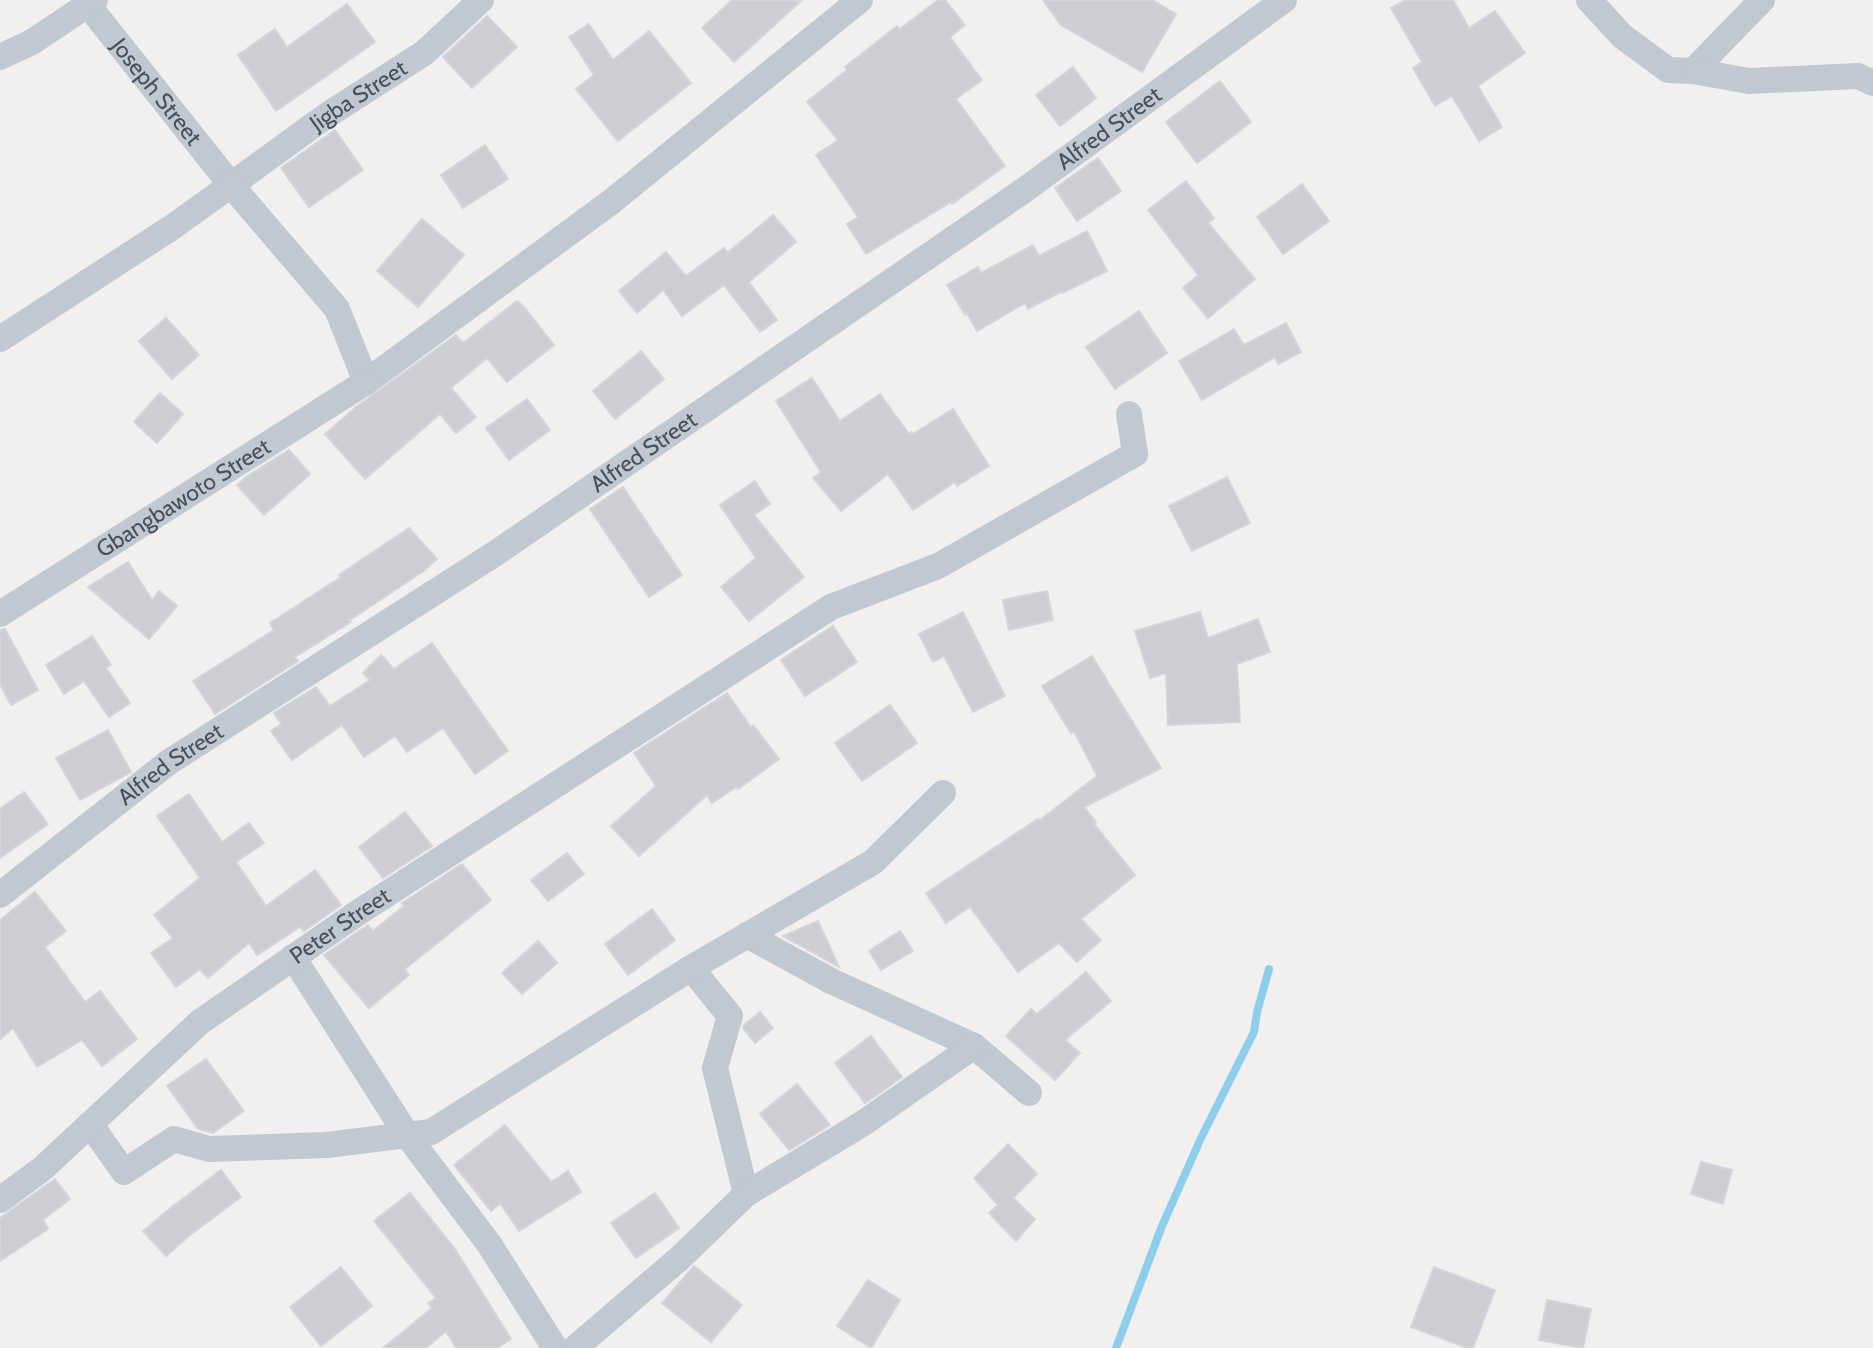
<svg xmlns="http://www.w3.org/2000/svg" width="1873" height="1348" font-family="Cabin,sans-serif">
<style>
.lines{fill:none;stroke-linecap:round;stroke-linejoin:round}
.stream{stroke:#8bcfec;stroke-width:8}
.building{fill:#ccced4;stroke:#d3d5db;stroke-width:2}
.street{stroke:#c0c8d1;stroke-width:26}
.labels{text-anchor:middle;stroke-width:6;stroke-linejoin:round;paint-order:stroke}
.street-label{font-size:23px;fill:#47515d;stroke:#fff}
</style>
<rect width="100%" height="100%" fill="#f2efef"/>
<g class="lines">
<path class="stream" d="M1116 1348 1162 1226 1201 1138 1254 1032 1257 1012 1269 969"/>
</g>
<g class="building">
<path d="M732 0H802L734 62 702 28Z"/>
<path d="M938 0H945L965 25 950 37 982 80 956 99 1005 166 952 204 951 202 866 254 847 224 858 217 816 155 838 140 807 102 847 70 845 67 897 26 900 29Z"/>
<path d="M1043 0H1152L1176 14 1142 72 1061 25Z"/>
<path d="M1406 0H1453L1469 28 1495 11 1525 53 1478 86 1502 127 1479 141 1452 96 1435 106 1413 68 1422 62 1391 8Z"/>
<path d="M347 4 375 42 276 111 238 55 275 29 287 47Z"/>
<path d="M487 16 517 47 472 88 443 57Z"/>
<path d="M589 24 613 60 649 31 691 83 618 141 576 89 594 75 569 37Z"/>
<path d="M1073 67 1096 98 1060 126 1036 95Z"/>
<path d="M1220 81 1251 122 1197 163 1166 122Z"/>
<path d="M335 130 363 170 309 207 281 168Z"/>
<path d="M485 145 508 179 463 208 441 175Z"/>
<path d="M1098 158 1121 191 1077 221 1055 188Z"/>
<path d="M1186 181 1214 218 1208 223 1255 279 1208 318 1183 288 1198 275 1148 210Z"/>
<path d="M1302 184 1329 221 1283 254 1257 217Z"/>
<path d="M773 215 796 242 749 282 777 320 760 332 724 285 682 316 663 290 637 313 619 291 666 252 686 276 724 248 727 253Z"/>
<path d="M422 219 464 255 418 307 377 271Z"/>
<path d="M1087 231 1107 271 1062 293 1061 292 1028 309 1025 303 977 331 967 313 965 315 947 285 978 267 981 273 1033 245 1039 256Z"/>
<path d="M517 301 524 307 554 345 507 382 487 358 451 388 476 417 456 433 440 414 365 479 325 434 356 407 456 335 463 343Z"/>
<path d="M1139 311 1167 353 1115 389 1086 347Z"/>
<path d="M166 318 199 355 172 379 139 341Z"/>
<path d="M1286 323 1301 352 1278 364 1275 357 1202 400 1179 361 1234 329 1244 345Z"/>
<path d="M641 351 664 379 615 419 593 391Z"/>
<path d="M812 378 840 421 880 394 909 434 911 432 913 434 953 409 989 466 957 486 955 482 913 510 888 474 841 511 813 478 821 472 776 401Z"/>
<path d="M160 393 183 414 157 443 134 422Z"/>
<path d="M527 399 550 430 509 460 486 428Z"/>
<path d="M289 450 310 474 264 515 237 485 246 477Z"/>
<path d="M1227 477 1250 523 1192 551 1169 506Z"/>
<path d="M755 481 770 504 754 515 804 577 749 621 721 587 756 558 720 505Z"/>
<path d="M623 487 682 575 649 597 590 509Z"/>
<path d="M409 528 437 559 425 570 350 620 351 622 295 657 298 661 215 714 193 681 274 630 270 623 341 577 339 575Z"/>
<path d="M128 562 152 600 159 591 177 606 149 639 88 587Z"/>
<path d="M1047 591 1053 620 1009 630 1003 600Z"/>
<path d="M963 612 1005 696 973 712 944 656 933 662 919 634Z"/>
<path d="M1200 612 1208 638 1258 619 1270 652 1237 664 1240 722 1168 725 1166 673 1150 678 1135 631Z"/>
<path d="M833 626 857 662 805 696 781 660Z"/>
<path d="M5 629 38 690 11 705 0 684V630Z"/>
<path d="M92 636 111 665 106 668 130 703 109 717 84 681 64 694 46 665Z"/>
<path d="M432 643 508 751 475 774 443 728 407 752 395 736 364 757 342 725 292 760 271 731 281 724 274 713 316 687 330 706 370 680 363 673 381 655 394 669Z"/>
<path d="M1092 656 1161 768 1084 807 1096 822 1094 824 1135 875 1081 919 1101 940 1077 962 1059 943 1018 972 970 907 946 923 926 893 1038 819 1040 820 1097 776 1074 731 1071 733 1042 686Z"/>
<path d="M727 693 751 727 753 725 779 759 738 789 736 787 712 803 707 795 639 856 611 826 656 786 634 753Z"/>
<path d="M890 705 917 743 862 781 835 743Z"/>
<path d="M108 730 131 772 80 800 56 758Z"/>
<path d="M24 792 48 824 0 858V809Z"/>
<path d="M189 794 222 842 249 823 264 843 236 862 266 906 315 870 341 905 304 931 300 927 257 955 249 943 208 978 200 969 176 987 151 953 173 938 154 915 200 878 157 816Z"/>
<path d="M405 812 432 846 383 878 359 847Z"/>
<path d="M567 853 584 874 548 901 531 880Z"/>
<path d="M462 864 491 900 405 969 409 975 369 1008 324 955 368 925 373 931 404 906 402 903Z"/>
<path d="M35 892 66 931 45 947 85 1002 100 991 137 1039 102 1066 82 1040 37 1067 13 1028 0 1040V920Z"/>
<path d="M652 909 675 940 628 975 605 944Z"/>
<path d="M818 921 839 967 783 936Z"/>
<path d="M900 931 913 951 881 970 869 951Z"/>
<path d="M538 941 557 963 522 994 502 973Z"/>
<path d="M1086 972 1111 1001 1065 1040 1080 1053 1055 1080 1006 1036 1031 1009 1037 1014Z"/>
<path d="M760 1012 773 1028 755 1043 743 1028 744 1025Z"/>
<path d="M871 1036 902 1077 865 1103 835 1063Z"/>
<path d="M206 1059 244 1111 213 1133 198 1129 167 1086Z"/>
<path d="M797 1084 830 1125 789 1150 760 1114Z"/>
<path d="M505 1125 551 1182 568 1171 581 1192 519 1231 500 1203 491 1211 454 1165Z"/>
<path d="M1008 1144 1037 1174 1013 1198 1035 1219 1016 1241 989 1213 998 1205 974 1178Z"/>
<path d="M1701 1162 1732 1170 1723 1204 1691 1194Z"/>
<path d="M221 1170 241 1197 190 1235 166 1256 143 1231 173 1206Z"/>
<path d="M55 1179 70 1199 43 1220 48 1229 0 1261V1218Z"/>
<path d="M410 1193 455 1249 511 1339 497 1348H456L446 1331 426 1348H383L432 1308 428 1303 436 1298 374 1221Z"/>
<path d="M655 1193 679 1228 636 1258 611 1223Z"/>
<path d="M694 1266 742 1305 711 1342 662 1303Z"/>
<path d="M341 1267 372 1306 321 1346 290 1307Z"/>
<path d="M1434 1267 1495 1290 1473 1348H1467L1411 1327Z"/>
<path d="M868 1280 900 1300 871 1348 837 1326Z"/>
<path d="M1547 1300 1591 1309 1583 1348 1539 1340Z"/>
</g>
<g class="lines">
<g class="street">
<path id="s1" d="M84 0 231 185 326 116 424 53 481 0"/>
<path d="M1589 0 1622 36 1668 70 1693 71 1762 0"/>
<path d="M0 57 32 42 95 0"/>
<path d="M1693 71 1749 81 1858 76 1873 83"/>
<path d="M0 339 171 228 231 185 337 309 366 382 611 202 860 0"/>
<path id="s2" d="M0 614 366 382"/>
<path id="s3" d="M0 895 169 762 496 553 1023 191 1284 0"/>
<path d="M747 935 831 981 974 1046 1029 1093"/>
<path d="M293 957 407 1135 489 1244 555 1348"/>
<path d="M691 968 730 1016 715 1068 746 1194"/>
<path d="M90 1124 124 1172 174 1139 209 1149 327 1145 431 1132 691 968 873 862 943 793"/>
<path id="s4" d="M0 1200 42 1169 200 1022 359 912 831 607 938 566 1135 454 1129 414"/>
<path d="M575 1348 681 1257 746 1194 862 1124 974 1046"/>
</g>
</g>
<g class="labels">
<g class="street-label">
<text dy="8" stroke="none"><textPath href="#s1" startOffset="117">Joseph Street</textPath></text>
<text dy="8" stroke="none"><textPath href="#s1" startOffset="392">Jigba Street</textPath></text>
<text dy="8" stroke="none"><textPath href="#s3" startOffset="1349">Alfred Street</textPath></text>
<text dy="8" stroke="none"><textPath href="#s3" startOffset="782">Alfred Street</textPath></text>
<text dy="8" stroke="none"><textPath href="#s2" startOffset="217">Gbangbawoto Street</textPath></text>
<text dy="8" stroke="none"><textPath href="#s3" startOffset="215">Alfred Street</textPath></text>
<text dy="8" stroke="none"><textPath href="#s4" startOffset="438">Peter Street</textPath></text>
</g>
</g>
</svg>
